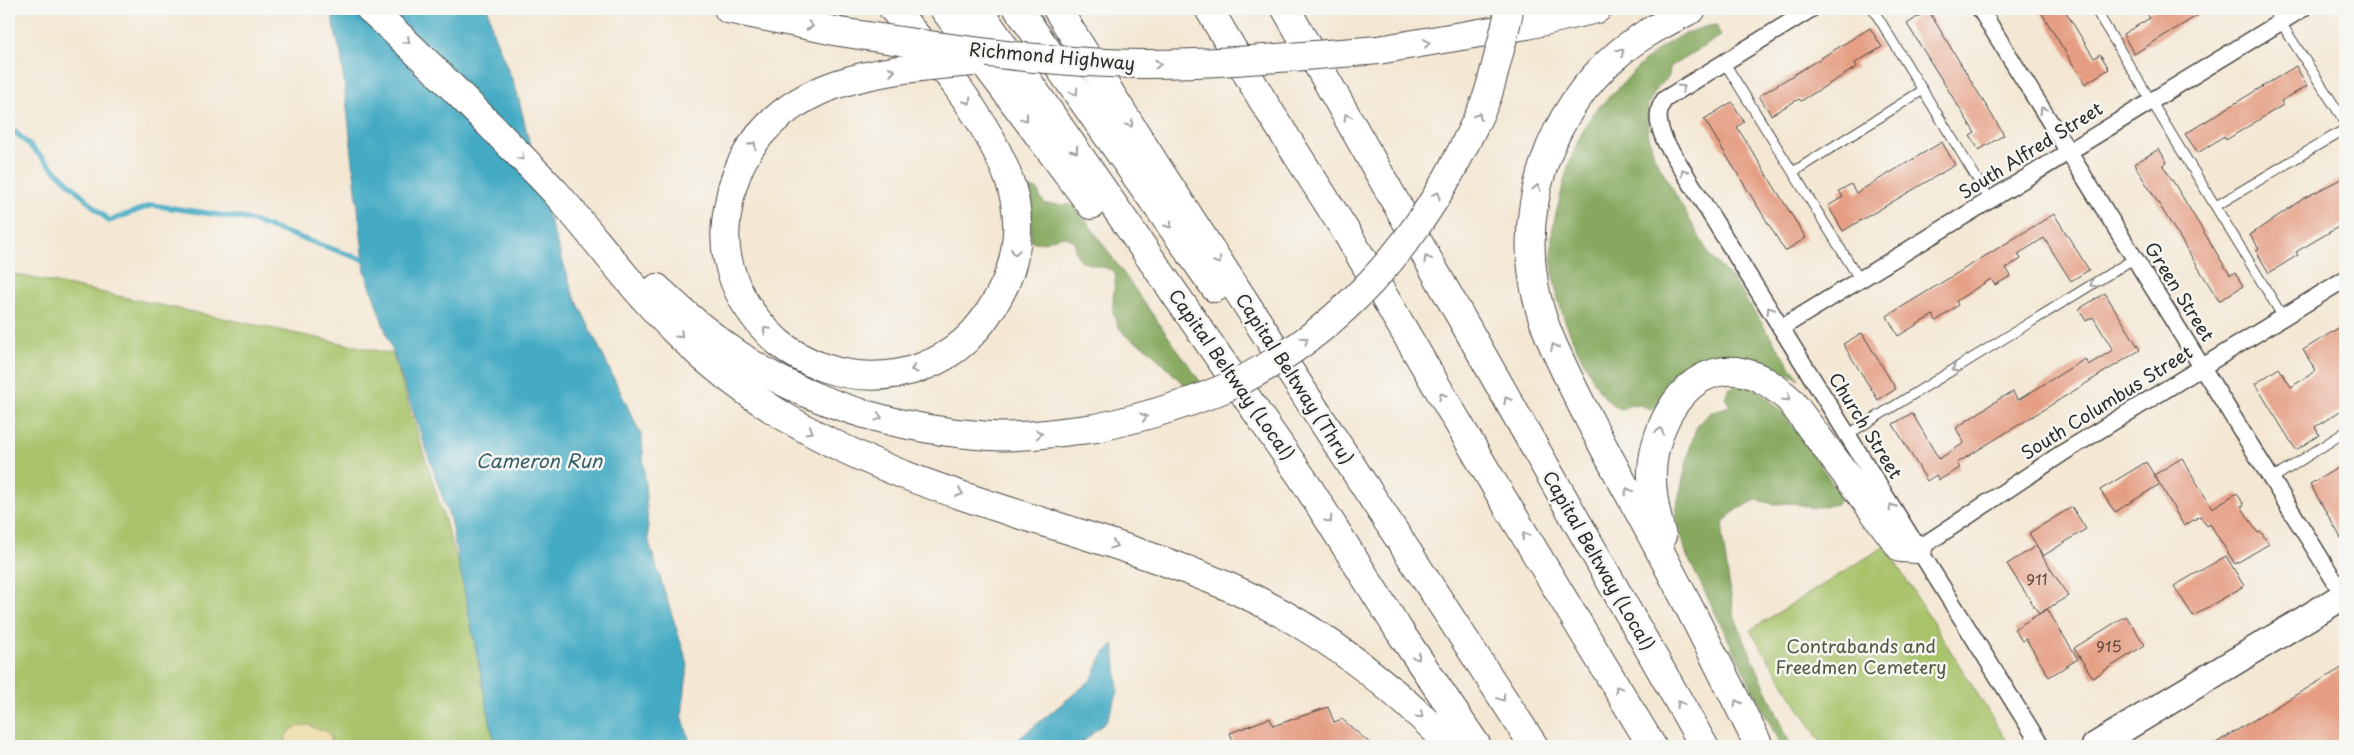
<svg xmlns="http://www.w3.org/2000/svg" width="2354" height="755" font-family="'Playpen Sans',sans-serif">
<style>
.green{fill:#a8c36a;stroke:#6a774a}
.forest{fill:#86a95e;stroke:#586a44}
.sand{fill:#eeda9e;stroke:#8c8264}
.water{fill:#44abc4;stroke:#386b78}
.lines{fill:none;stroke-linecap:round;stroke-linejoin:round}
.stream{stroke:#44abc4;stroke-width:5.5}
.building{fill:#e59e83}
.lane-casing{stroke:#494744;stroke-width:11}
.street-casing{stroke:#494744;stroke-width:19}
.primary-casing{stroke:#494744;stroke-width:29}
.highway-casing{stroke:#494744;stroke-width:30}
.lane{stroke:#fff;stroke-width:9}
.street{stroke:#fff;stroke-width:16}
.primary{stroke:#fff;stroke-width:26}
.highway{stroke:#fff;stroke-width:28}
.highway-bridge-casing{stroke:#494744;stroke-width:30;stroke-linecap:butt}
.highway-bridge{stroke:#fff;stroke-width:28}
.oneway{stroke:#a0a0a0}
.labels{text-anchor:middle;stroke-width:5;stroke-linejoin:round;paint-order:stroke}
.number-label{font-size:15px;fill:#5a4841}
.street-label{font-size:18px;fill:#2b2b2b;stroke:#f6f6f2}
.park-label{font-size:18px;fill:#50593e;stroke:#f6f6f2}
.water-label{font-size:19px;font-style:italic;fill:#355e68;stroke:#f6f6f2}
</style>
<rect width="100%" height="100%" fill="#f6f6f2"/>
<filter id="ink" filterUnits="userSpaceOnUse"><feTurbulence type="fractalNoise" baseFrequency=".02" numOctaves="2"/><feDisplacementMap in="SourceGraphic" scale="10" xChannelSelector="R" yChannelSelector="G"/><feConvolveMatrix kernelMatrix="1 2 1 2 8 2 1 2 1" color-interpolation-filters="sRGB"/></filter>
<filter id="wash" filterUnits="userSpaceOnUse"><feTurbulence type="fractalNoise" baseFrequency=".0096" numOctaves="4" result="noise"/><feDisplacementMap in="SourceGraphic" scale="20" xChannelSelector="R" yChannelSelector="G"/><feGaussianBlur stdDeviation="1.12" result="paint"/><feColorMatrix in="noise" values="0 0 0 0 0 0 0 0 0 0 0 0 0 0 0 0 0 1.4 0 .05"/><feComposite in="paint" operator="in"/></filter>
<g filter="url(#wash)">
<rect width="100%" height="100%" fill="#f4e7d3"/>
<g class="green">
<path d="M9 273 393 354 461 573 495 746H9Z"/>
<path d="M1885 546 2010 746H1823L1750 630Z"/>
</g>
<g class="forest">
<path d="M1716 25 1721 36 1670 67 1669 76 1658 87 1648 104V132L1654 156 1710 256 1733 280 1799 379C1788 373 1778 369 1766 368 1758 367 1694 371 1689 374 1670 383 1666 403 1650 410 1639 404 1633 401 1623 410 1602 403 1594 380 1584 362 1563 323 1548 280 1552 235 1553 222 1558 208 1561 194 1567 166 1577 138 1593 114 1602 102 1614 93 1625 81 1648 55 1679 29 1716 25Z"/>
<path d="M1027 188 1037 189 1041 199 1046 204 1075 205 1202 384 1188 389 1148 349 1125 335 1118 326 1113 312V299L1116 275 1113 270 1080 261 1075 251V242C1063 232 1057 238 1044 242 1041 243 1035 242 1031 241V206Z"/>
<path d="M1741 384 1758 390 1785 415 1842 497 1837 504 1813 508 1794 503 1775 504 1756 500 1734 511 1724 522 1722 535 1734 616 1791 746H1781L1687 556 1675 514 1690 448 1697 425 1711 412 1730 406 1725 398 1728 389Z"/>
</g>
<path class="sand" d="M309 725 318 730H324L330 735 331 743 328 746H286C284 729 295 727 309 725Z"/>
<g class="water">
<path d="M333 9H488L493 32 517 92 545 206 573 293 642 437 649 543 688 665 682 715 691 746H495L450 519 365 271 341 54 333 25Z"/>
<path d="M1114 644 1118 692 1107 720 1079 746H1010L1091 680 1103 655Z"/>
</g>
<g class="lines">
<path class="stream" d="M9 126 109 221 152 205 246 219 370 262"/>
</g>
<g id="blocks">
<g class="building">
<path d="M2039 9H2064L2094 58 2100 54 2109 69 2085 84Z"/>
<path d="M2156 9H2208L2134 54 2123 34 2150 18 2147 14Z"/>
<path d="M1928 10 2004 135 1979 150 1970 136 1975 133 1907 24Z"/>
<path d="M1870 28 1882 47 1855 63 1857 67 1801 101 1799 99 1771 115 1759 96Z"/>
<path d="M2296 66 2307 86 2281 101 2283 105 2226 140 2224 136 2198 153 2185 134Z"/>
<path d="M1732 102 1744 122 1737 127 1806 238 1785 251 1704 119Z"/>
<path d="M1942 142 1955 165 1843 231 1828 206 1843 197 1839 191 1851 184 1856 193Z"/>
<path d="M2159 149 2167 162 2163 165 2230 275 2235 273 2243 286 2219 301 2134 164Z"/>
<path d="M2345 177V223L2296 252 2298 255 2269 273 2256 251 2259 248 2250 235 2304 198Z"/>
<path d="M2054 214 2089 270 2071 281 2044 238 2018 254 2021 259 2006 268 2011 276 1995 285 1991 279 1956 301 1958 305 1936 321 1933 315 1898 336 1887 316Z"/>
<path d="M2105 293 2140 350 1957 463 1960 468 1939 480 1936 475 1927 481 1893 424 1912 413 1939 459 1964 443 1956 428 1999 399 2013 392 2018 400 2085 359 2088 365 2113 350 2093 317 2086 321 2079 309Z"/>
<path d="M2345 324V408L2315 427 2319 435 2296 450 2255 384 2279 368 2291 387 2316 371 2303 350Z"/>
<path d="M1862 333 1896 389 1878 400 1843 344Z"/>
<path d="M2182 458 2212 508 2237 493 2244 505 2241 506 2258 533 2261 532 2269 544 2235 564 2210 524 2207 526 2200 516 2184 526 2160 484 2115 512 2100 490 2146 462 2159 483 2154 475Z"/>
<path d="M2345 464V545L2310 484Z"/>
<path d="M2072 507 2086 529 2043 556 2029 533Z"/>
<path d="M2036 546 2068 596 2039 614 2007 564Z"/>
<path d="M2226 556 2244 586 2193 616 2174 586Z"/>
<path d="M2047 609 2078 659 2049 677 2026 639 2022 641 2014 629Z"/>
<path d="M2126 616 2145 645 2093 678 2074 648Z"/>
<path d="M2345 666V746H2211L2282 703Z"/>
<path d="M1328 707 1334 722 1342 719 1373 746H1235L1230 733 1270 718 1273 726Z"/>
</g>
</g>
</g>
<g filter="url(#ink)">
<use href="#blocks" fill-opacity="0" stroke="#494744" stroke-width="1"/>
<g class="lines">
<defs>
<g id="lane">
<path d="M1873 9 1990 200"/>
<path d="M2095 9 2283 317"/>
<path d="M2272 9 2345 122"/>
<path d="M1724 62 1860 280"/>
<path d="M1793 172 1923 90"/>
<path d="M2216 206 2345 129"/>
<path d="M1847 435 2135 258"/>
<path d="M2272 479 2345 432"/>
</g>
<g id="street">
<path d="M1811 9 1665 99C1654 112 1659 129 1666 143L2041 746"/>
<path d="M1980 9 2344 596"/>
<path d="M1781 328 2302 9"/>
<path d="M1918 549 2061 454 2345 279"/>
</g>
<path id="primary" d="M2095 746 2345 595"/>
<g id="highway">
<path d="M370 9C412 46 451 86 491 126 512 148 535 170 556 193 597 240 634 291 679 335 711 366 747 394 785 417 921 500 1084 524 1229 587 1314 624 1387 680 1451 746"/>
<path d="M728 9 840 32"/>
<path d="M944 9 1091 205"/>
<path d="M978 9 1303 479 1400 632 1477 746"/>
<path d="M1018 9 1215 288"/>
<path d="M1057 9 1157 167 1534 746"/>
<path d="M1209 9 1263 101 1348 235 1497 489 1652 746"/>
<path d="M1286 9 1704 746"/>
<path d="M1692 9C1667 22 1640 35 1619 53 1549 112 1516 209 1537 298 1543 325 1555 350 1567 375 1589 421 1614 467 1639 512 1681 589 1720 668 1759 746"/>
<path d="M1378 50 1527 25 1597 9"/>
<path d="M732 188C727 212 722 236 728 260 735 293 754 321 779 343 832 386 913 388 965 341 979 328 990 312 999 296 1020 258 1023 214 1007 174 982 111 937 59 893 9"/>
<path d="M657 288C686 316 718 342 752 364 821 408 909 431 990 436 1025 438 1061 432 1096 428"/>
<path d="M1662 536C1656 515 1651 493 1652 471 1654 427 1684 366 1737 371 1759 374 1775 387 1790 400L1901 548 1918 549"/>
</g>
</defs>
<use href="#lane" class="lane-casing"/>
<use href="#street" class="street-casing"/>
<use href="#primary" class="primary-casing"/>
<use href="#highway" class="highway-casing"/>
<use href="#lane" class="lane"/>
<use href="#street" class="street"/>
<use href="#primary" class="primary"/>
<use href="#highway" class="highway"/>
<defs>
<g id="highway-bridge">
<path d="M840 32C941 47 1042 63 1144 64 1222 64 1301 56 1378 50"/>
<path d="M732 188C735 179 738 169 743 160 789 75 888 70 973 62"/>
<path d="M1096 428C1144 417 1192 404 1236 383 1338 333 1416 245 1465 144 1472 129 1481 113 1487 97 1493 79 1497 60 1502 42 1504 31 1508 20 1509 9"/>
</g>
</defs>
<use href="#highway-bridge" class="highway-bridge-casing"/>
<use href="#highway-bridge" class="highway-bridge"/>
</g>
<defs><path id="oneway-chevron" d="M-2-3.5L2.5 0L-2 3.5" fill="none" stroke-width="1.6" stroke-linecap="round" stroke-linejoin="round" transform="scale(1.25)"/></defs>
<g class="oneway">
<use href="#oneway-chevron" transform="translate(810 26) rotate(12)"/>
<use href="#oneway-chevron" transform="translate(407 41) rotate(42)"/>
<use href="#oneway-chevron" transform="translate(1427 43) rotate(-8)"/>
<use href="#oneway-chevron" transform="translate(1621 52) rotate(-38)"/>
<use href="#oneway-chevron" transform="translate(1158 64) rotate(-1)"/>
<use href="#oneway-chevron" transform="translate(892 71) rotate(-9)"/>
<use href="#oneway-chevron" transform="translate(1682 88) rotate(-32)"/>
<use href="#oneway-chevron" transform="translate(1075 92) rotate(56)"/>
<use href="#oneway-chevron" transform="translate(968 101) rotate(55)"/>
<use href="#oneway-chevron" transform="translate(2043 110) rotate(-122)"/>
<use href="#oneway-chevron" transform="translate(1478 116) rotate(-65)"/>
<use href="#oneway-chevron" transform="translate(1347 117) rotate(-119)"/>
<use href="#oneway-chevron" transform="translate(1025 118) rotate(53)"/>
<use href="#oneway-chevron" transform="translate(1130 124) rotate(58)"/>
<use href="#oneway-chevron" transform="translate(753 145) rotate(-57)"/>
<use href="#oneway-chevron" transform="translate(1075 150) rotate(55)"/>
<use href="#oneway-chevron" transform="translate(521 157) rotate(46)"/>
<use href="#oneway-chevron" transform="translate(1684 172) rotate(-122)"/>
<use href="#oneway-chevron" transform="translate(1537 188) rotate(-78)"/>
<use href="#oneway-chevron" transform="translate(1437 195) rotate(-59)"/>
<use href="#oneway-chevron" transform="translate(1169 225) rotate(54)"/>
<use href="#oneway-chevron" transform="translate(1015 252) rotate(99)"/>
<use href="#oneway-chevron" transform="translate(1427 259) rotate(-119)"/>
<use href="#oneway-chevron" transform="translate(1218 261) rotate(57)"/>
<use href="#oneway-chevron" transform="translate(2093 284) rotate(149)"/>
<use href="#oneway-chevron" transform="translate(1770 310) rotate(-122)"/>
<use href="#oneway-chevron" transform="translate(766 330) rotate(-135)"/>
<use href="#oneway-chevron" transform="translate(680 335) rotate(44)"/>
<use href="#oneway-chevron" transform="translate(1305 340) rotate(-35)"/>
<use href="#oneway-chevron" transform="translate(1554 347) rotate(-115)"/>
<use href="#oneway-chevron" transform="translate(914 369) rotate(163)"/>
<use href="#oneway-chevron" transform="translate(1955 369) rotate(149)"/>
<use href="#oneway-chevron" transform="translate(1442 396) rotate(-120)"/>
<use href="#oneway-chevron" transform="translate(1787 398) rotate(44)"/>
<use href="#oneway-chevron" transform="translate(1507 400) rotate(-119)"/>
<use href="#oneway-chevron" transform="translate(879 417) rotate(15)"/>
<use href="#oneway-chevron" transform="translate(1144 417) rotate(-17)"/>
<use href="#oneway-chevron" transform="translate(810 431) rotate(30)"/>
<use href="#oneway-chevron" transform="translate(1660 431) rotate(-73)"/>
<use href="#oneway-chevron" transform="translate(1039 434) rotate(-4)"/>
<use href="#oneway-chevron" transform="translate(1628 491) rotate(-118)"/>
<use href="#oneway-chevron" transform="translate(960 493) rotate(19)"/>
<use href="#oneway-chevron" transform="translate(1892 507) rotate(-122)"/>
<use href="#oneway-chevron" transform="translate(1329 520) rotate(57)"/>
<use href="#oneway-chevron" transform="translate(1525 536) rotate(-121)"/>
<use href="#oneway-chevron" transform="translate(1114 545) rotate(19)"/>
<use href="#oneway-chevron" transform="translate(1417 657) rotate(56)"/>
<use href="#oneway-chevron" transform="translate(1618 689) rotate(-121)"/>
<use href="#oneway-chevron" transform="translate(1502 698) rotate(56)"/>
<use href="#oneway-chevron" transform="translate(1737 703) rotate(-117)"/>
<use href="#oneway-chevron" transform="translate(1680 704) rotate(-120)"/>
<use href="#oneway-chevron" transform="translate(1420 715) rotate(43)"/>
</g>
</g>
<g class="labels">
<g class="number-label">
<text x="2037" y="585">911</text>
<text x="2109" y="652">915</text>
</g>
<g class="street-label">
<text transform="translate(1052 57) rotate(5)" y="6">Richmond Highway</text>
<text transform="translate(2031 151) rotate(-32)" y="6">South Alfred Street</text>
<text transform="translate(2179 292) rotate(58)" y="6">Green Street</text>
<text transform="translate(1231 375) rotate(55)" y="6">Capital Beltway (Local)</text>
<text transform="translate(1294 379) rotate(57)" y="6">Capital Beltway (Thru)</text>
<text transform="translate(2107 403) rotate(-32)" y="6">South Columbus Street</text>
<text transform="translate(1865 426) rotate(58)" y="6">Church Street</text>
<text transform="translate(1598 561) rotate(60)" y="6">Capital Beltway (Local)</text>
</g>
<g class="park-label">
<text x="1861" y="653">Contrabands and<tspan x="1861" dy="21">Freedmen Cemetery</tspan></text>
</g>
<g class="water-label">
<text x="539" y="468">Cameron Run</text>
</g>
</g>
<rect width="2354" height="755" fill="none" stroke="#f6f6f2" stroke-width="30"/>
</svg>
